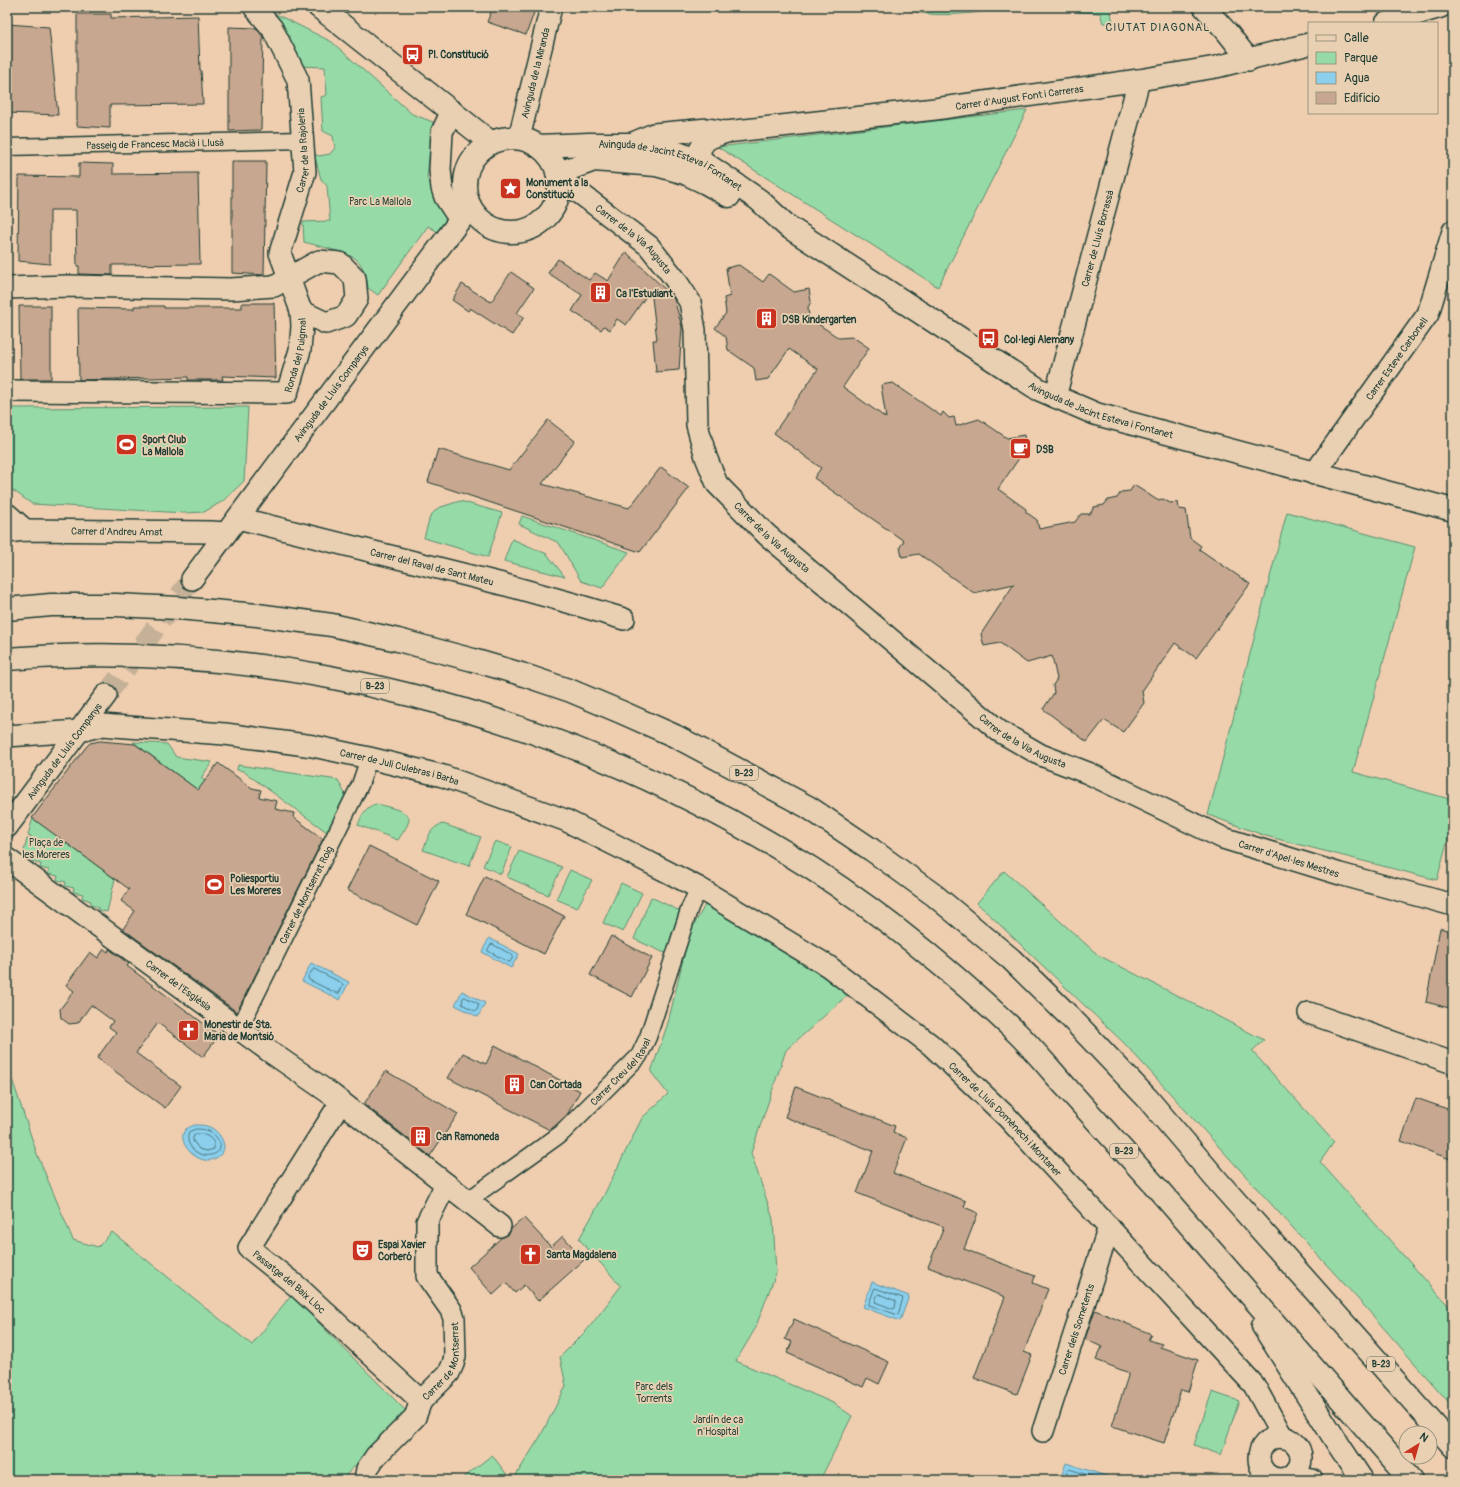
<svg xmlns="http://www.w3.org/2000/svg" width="1460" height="1487" font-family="Pangolin,sans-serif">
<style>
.green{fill:#96dba7;stroke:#5a8c6e}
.water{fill:#8bcfed;stroke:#6095a3}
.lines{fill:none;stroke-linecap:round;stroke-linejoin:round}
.shore{stroke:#4a777e;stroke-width:1}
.building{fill:#c7a78f;stroke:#1f3d34}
.minor-tunnel{stroke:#c5b197;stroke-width:21;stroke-dasharray:21 10;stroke-linecap:butt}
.pedestrian-casing{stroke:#1f3d34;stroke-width:19}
.minor-casing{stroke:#1f3d34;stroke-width:24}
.tertiary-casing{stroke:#1f3d34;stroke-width:25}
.motorway-casing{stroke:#1f3d34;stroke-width:25}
.pedestrian{stroke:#ead0b2;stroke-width:16}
.minor{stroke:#ead0b2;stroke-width:21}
.tertiary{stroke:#ead0b2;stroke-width:22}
.motorway{stroke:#ead0b2;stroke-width:22}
.labels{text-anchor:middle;stroke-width:3.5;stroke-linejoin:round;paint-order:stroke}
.shield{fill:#ead0b2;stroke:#5c695a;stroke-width:1}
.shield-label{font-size:9px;font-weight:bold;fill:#1f3d34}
.poi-label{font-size:10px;font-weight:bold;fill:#1f3d34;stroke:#ead0b2;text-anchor:start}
.street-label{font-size:10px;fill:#1f3d34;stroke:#ead0b2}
.park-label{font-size:10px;fill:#25453a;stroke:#ead0b2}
.neighbourhood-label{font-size:11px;letter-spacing:1px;fill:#1f3d34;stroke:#ead0b2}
</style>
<rect width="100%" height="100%" fill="#efceb0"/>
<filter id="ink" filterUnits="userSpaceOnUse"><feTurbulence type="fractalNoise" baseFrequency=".025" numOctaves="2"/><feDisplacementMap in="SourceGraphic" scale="8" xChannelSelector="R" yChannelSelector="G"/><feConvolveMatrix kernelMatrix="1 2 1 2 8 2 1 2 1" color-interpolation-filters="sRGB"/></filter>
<g filter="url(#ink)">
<g class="green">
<path d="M901 7H1019C985 11 932 22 901 7Z"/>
<path d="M1063 7H1110L1113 23H1103L1100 13 1078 12Z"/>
<path d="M274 13 332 42 412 114 433 122 427 178 451 221 441 234 428 226 378 295 368 288C367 278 364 266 356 259 349 253 315 245 304 242L303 222 330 221 327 186 321 179 314 154 319 156 330 154 335 148 333 136 323 131 321 97 327 95 325 67 300 66Z"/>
<path d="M1027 110 938 287 718 147Z"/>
<path d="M248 407 244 481 223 501 204 512 184 513 32 504 7 486V408Z"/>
<path d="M460 501 502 513 488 557 424 538 430 516 438 508Z"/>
<path d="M1287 512 1415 547 1353 772 1453 800V819L1437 880 1266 836 1208 815Z"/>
<path d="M522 516 629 552 602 588 581 581 559 543 519 524Z"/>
<path d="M512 539 547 554 565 577 504 561Z"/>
<path d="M133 742 167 744 176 757 212 762 201 778 205 781 198 790Z"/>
<path d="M238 765 338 780 348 800 331 835 243 771 237 770Z"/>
<path d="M376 804C383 806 410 810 409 820 408 826 401 835 398 840L358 825C362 815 365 807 376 804Z"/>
<path d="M33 818 115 879 107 912 98 910V907L90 905 91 901 82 898 83 894 73 892 74 888 65 886 66 882 57 880 58 876 48 874 49 870 40 868 41 864 32 862V858L23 855 27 839 30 840 31 836 28 835Z"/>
<path d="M443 824 481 837 469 866 423 850C428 839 430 826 443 824Z"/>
<path d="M495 841 512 847 501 874 483 866Z"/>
<path d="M519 851 562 867 548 895 507 877Z"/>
<path d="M570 870 592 880 577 908 556 899Z"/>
<path d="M1004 871 1098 955 1264 1040 1252 1051 1334 1142 1320 1162 1453 1311V1407L1367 1309 1125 1044 977 903Z"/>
<path d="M621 883 642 893 623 932 603 923Z"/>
<path d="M651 897 684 913 669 955 634 939Z"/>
<path d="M705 905 850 993 786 1050 751 1153 773 1219 776 1273 755 1329 736 1361 833 1403 852 1416 820 1480H513L540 1437 566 1386 560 1357 588 1329 621 1286 579 1239 604 1195 642 1118 668 1094 651 1072 668 1023 689 934Z"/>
<path d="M7 1064 37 1154 73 1240 98 1247 112 1232 252 1345 291 1295 407 1412 346 1475 353 1480H7Z"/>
<path d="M1212 1392 1239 1401 1221 1455 1194 1445Z"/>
<path d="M492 1455 511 1480H460Z"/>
</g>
<g class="water">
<path d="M489 938 519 954 511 968 482 952Z"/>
<path d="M311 963 349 982 340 1000 302 981Z"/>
<path d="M462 991 485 1003 478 1017 455 1005Z"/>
<path d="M195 1125C201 1125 208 1125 213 1129 221 1134 229 1148 220 1155 202 1173 173 1141 186 1129 189 1127 192 1126 195 1125Z"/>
<path d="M872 1282 909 1296 900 1321 863 1307Z"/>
<path d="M1066 1463 1109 1477 1108 1480H1060Z"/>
</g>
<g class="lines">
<g class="shore">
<path d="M492 944 512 955 513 957 510 962H508L488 951V949Z"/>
<path d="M314 969 342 983 343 985 339 993H336L309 980 308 977Z"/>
<path d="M465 997 479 1004 477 1010 475 1011 462 1004 463 998Z"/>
<path d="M196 1129C204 1129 211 1130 216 1137 231 1154 202 1163 191 1147 188 1143 187 1138 189 1132Z"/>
<path d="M197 1134C205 1134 210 1136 214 1143V1149L207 1151 199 1149 193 1141V1137Z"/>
<path d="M875 1288 903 1298 898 1315 869 1305Z"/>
<path d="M879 1294 896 1301 895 1308 893 1309 875 1302 877 1296Z"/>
<path d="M1064 1480 1068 1470 1069 1469 1104 1480"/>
</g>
</g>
<g class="building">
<path d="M493 7H536L526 35 487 22Z"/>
<path d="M77 14H111V18L198 16 200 70H201L203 104 110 105V128L77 126Z"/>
<path d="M7 24 49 27 58 115 7 113Z"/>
<path d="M229 27 256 28 263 37 261 130 229 131Z"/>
<path d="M232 161H266L264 275 232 273Z"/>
<path d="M79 163 113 164V174L198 173 200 264 112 265V275L79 274V266H77L76 210H50V264L18 261 19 176 79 177Z"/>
<path d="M626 252 671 295 674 299 682 327 679 370 656 372 653 340H657L651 289 626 325 617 319 610 330 604 326 601 330 572 311 582 295 548 273 558 259 589 280 595 273 608 281Z"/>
<path d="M739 265 763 282 769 274 794 292 809 289 811 302 808 307 809 318 839 338 853 337 869 348 843 387 886 418 881 385 893 383 941 416 943 412 949 418 954 417 956 426 979 419 1007 438 1024 435 1026 448 998 489 1026 509V512L1037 520 1039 529 1075 522 1081 514H1090L1094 507 1104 505 1108 500 1117 498 1121 492 1130 491 1134 485 1157 500 1163 499 1170 503 1178 502 1179 509 1186 510 1190 538 1201 546 1199 549 1250 584 1196 658 1175 643 1142 691 1144 703 1123 732 1104 720 1087 742 1043 709 1054 693 1053 685 1057 679 1052 656 1027 663 1000 643 984 646 981 634 1014 584 974 593 919 554 902 557 900 547 904 541 814 478 821 468 774 433 818 369 789 349 768 379 756 381 754 368 728 350 726 337 715 328 726 313 724 298 730 296 726 268Z"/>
<path d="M511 272 534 288 517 313 524 317 512 335 470 308 468 311 452 300 462 284 491 302Z"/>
<path d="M242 303H274L276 378 222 376 223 380H188V377L79 380 78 308 134 309V306H164V308H242Z"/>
<path d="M19 306H51V379H20Z"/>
<path d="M548 420 575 441 542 484 629 508 661 467 689 488 640 552 428 482 438 449 509 470Z"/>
<path d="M100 741 135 744 198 790 218 763 252 788 261 790 259 797 277 801 275 809 294 813 293 817 323 839 237 1012 123 929 135 911 121 901 129 889 32 818 86 747 90 743Z"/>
<path d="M369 846 439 881 417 925 347 890Z"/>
<path d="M485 876 564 916 544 954 466 914Z"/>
<path d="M1440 928 1453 932V1009L1426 1002Z"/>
<path d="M611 936 652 958 632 997 590 975Z"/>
<path d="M104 949 108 952 109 949 129 964 127 966 219 1035 203 1057 158 1023 136 1053 181 1086 165 1108 97 1058 116 1032 109 1027 113 1021 91 1005 78 1023 69 1024 61 1018 60 1009 74 991 66 985 90 952 98 958Z"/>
<path d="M495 1045 580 1091 567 1115 550 1130 448 1078 463 1053 486 1064Z"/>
<path d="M386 1071 458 1114 430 1156 364 1104Z"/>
<path d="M796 1087 895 1126 893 1132 907 1138 893 1173 966 1201 964 1207 978 1213 964 1249 1035 1276 1033 1283 1048 1289 1024 1352 1032 1355 1017 1394 974 1378 1005 1297 928 1267 944 1227 857 1193 873 1151 785 1117Z"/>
<path d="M1416 1098 1453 1111V1160L1401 1141Z"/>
<path d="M524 1218 551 1247 563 1236 584 1260 538 1301 524 1285 515 1293 506 1283 493 1295 469 1267 502 1237 509 1234 511 1229Z"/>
<path d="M1095 1310 1151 1334 1148 1340 1162 1344 1160 1347 1198 1360 1188 1392 1181 1390 1164 1443 1112 1426 1129 1373 1096 1360 1102 1347 1085 1339Z"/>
<path d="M794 1319 889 1362 879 1384 867 1378 863 1387 787 1353 792 1342 785 1339Z"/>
</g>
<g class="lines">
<path class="minor-tunnel" d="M106 695 192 579"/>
<defs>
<g id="pedestrian">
<path id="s1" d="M7 147 303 140"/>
<path id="s2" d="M239 1029 360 785 369 758"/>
<path id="s3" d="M467 1201 562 1133 639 1056 648 1037 690 907 699 888"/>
</g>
<g id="minor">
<path d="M1204 7 1227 32 1249 60"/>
<path d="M1386 23 1441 7"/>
<path d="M452 111 442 132 440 170 442 188 445 197 460 220"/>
<path id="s4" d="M519 138 551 7"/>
<path id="s5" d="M631 144 654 134 708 129 726 132 935 109 1139 80 1216 67 1309 44"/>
<path d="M706 164 698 155C704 137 710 138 726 132"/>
<path id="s6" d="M558 179 581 194 649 246 675 279 690 302 695 330 697 425 706 457 717 484 767 535 999 731 1041 755 1088 773 1223 838 1340 874 1453 905"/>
<path d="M7 288 67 286 231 289 274 286 319 261 340 263 355 278 357 299 346 316 326 323 301 311"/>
<path id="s7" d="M7 391 287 393 300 350 302 326 301 311 280 253 305 172 298 80 272 28 254 7"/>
<path id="s8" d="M1055 397 1139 80"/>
<path id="s9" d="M1314 474 1428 314 1453 231"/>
<path d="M7 514 25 530"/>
<path id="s10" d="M238 518 506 585 571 603 624 619"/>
<path id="s11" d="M7 532 25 530 211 532 226 533"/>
<path id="s12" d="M192 579 460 220 472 210"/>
<path id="s13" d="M7 736 79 731 103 725 114 726 225 734 313 746 369 758 443 776 565 820 617 846 699 888 828 966 931 1045 1008 1118 1254 1385 1283 1438"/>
<path id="s14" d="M7 827 106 695"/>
<path id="s15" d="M7 859 269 1051 331 1094 500 1226"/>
<path d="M1309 1013 1453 1063"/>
<path id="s16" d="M341 1102 249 1248 299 1288 421 1401"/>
<path id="s17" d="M1043 1431 1109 1227"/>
<circle cx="1280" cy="1458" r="21"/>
<path d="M1289 1477 1312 1480"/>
<path id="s18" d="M365 1480 367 1469 376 1456 415 1417 421 1401 449 1373 453 1364 455 1356 454 1318 451 1310 427 1276V1222L446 1184"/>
</g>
<g id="tertiary">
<path d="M319 7 490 142"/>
<circle cx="512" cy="185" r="47"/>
<path id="s19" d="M538 146 589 144H631L678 153 706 164 759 200 787 226 1038 389 1096 414 1453 510"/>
<path d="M557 172 567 170 594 160 656 165 685 173 706 183 729 196"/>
</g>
<g id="motorway">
<path d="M7 609 51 605H116L178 608 257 615 332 625 398 640 473 660 521 674 571 691 621 712 675 736 808 807 872 850 934 895 1011 959 1070 1017 1147 1098 1221 1185 1453 1446"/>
<path d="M7 659C277 637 554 713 785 852 867 901 945 965 1014 1030 1033 1048 1049 1068 1066 1087 1097 1121 1127 1155 1158 1189 1242 1286 1327 1383 1411 1480"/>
<path d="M1263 1326 1338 1444 1362 1480"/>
</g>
</defs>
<use href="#pedestrian" class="pedestrian-casing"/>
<use href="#minor" class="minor-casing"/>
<use href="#tertiary" class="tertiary-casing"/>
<use href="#motorway" class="motorway-casing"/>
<use href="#pedestrian" class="pedestrian"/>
<use href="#minor" class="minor"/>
<use href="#tertiary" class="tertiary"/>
<use href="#motorway" class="motorway"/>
</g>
</g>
<defs>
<symbol id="bus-square" viewBox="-11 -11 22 22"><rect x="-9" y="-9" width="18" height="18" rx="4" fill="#c8321e" stroke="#ead0b2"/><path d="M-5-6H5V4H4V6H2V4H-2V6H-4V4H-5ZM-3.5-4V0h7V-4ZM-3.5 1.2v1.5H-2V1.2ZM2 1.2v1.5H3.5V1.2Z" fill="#fff"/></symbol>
<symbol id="sight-square" viewBox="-11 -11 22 22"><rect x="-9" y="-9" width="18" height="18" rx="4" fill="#c8321e" stroke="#ead0b2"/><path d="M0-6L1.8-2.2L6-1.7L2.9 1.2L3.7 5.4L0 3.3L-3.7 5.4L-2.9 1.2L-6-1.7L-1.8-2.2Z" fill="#fff"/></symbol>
<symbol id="building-square" viewBox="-11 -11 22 22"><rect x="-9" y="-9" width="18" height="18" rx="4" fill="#c8321e" stroke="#ead0b2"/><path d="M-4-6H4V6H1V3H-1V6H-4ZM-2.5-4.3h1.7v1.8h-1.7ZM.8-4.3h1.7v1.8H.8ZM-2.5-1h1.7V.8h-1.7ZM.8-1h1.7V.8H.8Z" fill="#fff"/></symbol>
<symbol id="stadium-square" viewBox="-11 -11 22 22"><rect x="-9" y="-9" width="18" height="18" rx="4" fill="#c8321e" stroke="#ead0b2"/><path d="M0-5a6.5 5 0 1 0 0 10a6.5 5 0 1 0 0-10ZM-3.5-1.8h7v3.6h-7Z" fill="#fff"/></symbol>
<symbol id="cafe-square" viewBox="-11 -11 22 22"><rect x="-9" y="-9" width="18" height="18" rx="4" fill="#c8321e" stroke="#ead0b2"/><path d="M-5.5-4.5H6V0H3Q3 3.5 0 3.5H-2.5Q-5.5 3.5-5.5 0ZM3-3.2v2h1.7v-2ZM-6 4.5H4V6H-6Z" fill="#fff"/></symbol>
<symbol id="church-square" viewBox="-11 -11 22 22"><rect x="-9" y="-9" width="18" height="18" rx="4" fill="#c8321e" stroke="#ead0b2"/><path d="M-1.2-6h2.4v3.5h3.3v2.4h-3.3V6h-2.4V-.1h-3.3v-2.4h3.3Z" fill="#fff"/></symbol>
<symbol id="theatre-square" viewBox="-11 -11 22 22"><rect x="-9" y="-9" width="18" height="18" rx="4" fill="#c8321e" stroke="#ead0b2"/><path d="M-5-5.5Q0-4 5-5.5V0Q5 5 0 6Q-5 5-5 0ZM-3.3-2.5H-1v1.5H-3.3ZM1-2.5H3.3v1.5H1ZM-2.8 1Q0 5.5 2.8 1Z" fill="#fff"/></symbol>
</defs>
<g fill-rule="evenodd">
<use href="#bus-square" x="400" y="42" width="25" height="25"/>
<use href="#sight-square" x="498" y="176" width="25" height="25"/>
<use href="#building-square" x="588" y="280" width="25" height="25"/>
<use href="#building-square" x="754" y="306" width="25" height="25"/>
<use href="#bus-square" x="976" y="326" width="25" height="25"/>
<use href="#stadium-square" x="114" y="432" width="25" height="25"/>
<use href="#cafe-square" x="1008" y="436" width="25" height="25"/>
<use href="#stadium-square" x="202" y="872" width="25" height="25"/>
<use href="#church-square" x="176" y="1018" width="25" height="25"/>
<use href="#building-square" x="502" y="1072" width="25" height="25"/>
<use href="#building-square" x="408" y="1124" width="25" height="25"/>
<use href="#theatre-square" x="350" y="1238" width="25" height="25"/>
<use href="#church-square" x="518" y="1242" width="25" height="25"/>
</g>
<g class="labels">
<g class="shield">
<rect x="361" y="679" width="28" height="14" rx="3"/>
<rect x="730" y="766" width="28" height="14" rx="3"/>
<rect x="1110" y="1144" width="28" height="14" rx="3"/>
<rect x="1367" y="1357" width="28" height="14" rx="3"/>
</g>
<g class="shield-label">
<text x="375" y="689">B-23</text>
<text x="744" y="776">B-23</text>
<text x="1124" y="1154">B-23</text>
<text x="1381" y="1367">B-23</text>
</g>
<g class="poi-label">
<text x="428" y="58">Pl. Constitució</text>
<text x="526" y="186">Monument a la<tspan x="526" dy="12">Constitució</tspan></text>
<text x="616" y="297">Ca l'Estudiant</text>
<text x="782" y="323">DSB Kindergarten</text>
<text x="1004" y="343">Col·legi Alemany</text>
<text x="142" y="443">Sport Club<tspan x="142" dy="12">La Mallola</tspan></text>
<text x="1036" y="453">DSB</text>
<text x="230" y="882">Poliesportiu<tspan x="230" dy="12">Les Moreres</tspan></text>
<text x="204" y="1028">Monestir de Sta.<tspan x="204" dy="12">Maria de Montsió</tspan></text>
<text x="530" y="1088">Can Cortada</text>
<text x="436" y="1140">Can Ramoneda</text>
<text x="378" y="1248">Espai Xavier<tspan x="378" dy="12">Corberó</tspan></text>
<text x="546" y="1258">Santa Magdalena</text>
</g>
<g class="street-label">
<text dy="4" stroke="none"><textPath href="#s4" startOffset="67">Avinguda de la Miranda</textPath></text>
<text dy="4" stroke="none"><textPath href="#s5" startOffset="393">Carrer d'August Font i Carreras</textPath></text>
<text dy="4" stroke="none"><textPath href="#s1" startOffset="148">Passeig de Francesc Macià i Llusà</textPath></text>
<text dy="4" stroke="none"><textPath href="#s7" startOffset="532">Carrer de la Rajoleria</textPath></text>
<text dy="4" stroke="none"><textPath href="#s19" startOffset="137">Avinguda de Jacint Esteva i Fontanet</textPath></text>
<text dy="4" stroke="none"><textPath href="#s6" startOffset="97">Carrer de la Via Augusta</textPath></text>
<text dy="4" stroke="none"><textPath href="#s8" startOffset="164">Carrer de Lluís Borrassà</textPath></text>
<text dy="4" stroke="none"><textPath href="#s7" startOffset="319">Ronda del Puigmal</textPath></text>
<text dy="4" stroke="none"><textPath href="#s9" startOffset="142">Carrer Esteve Carbonell</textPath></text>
<text dy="4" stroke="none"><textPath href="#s12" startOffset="232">Avinguda de Lluís Companys</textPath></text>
<text dy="4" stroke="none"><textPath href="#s19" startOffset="639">Avinguda de Jacint Esteva i Fontanet</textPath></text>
<text dy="4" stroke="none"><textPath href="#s11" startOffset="110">Carrer d'Andreu Amat</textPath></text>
<text dy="4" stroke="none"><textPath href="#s6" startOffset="445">Carrer de la Via Augusta</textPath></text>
<text dy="4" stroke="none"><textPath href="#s10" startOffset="200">Carrer del Raval de Sant Mateu</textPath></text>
<text dy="4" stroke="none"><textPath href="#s6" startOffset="769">Carrer de la Via Augusta</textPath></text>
<text dy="4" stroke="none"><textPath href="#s14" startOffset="95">Avinguda de Lluís Companys</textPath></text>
<text dy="4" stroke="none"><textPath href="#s13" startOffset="397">Carrer de Juli Culebras i Barba</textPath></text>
<text dy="4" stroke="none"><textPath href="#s6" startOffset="1061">Carrer d'Apel·les Mestres</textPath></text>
<text dy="4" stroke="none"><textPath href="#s2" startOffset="150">Carrer de Montserrat Roig</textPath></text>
<text dy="4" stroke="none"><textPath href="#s15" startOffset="213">Carrer de l'Església</textPath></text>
<text dy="4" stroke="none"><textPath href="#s3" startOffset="202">Carrer Creu del Raval</textPath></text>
<text dy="4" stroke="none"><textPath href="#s13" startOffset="1107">Carrer de Lluís Domènech i Montaner</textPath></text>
<text dy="4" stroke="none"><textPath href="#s16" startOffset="225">Passatge del Baix Lloc</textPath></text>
<text dy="4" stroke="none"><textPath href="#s17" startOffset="107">Carrer dels Sometents</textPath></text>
<text dy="4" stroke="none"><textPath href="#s18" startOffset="147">Carrer de Montserrat</textPath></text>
</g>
<g class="park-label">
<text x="380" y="205">Parc La Mallola</text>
<text x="46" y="846">Plaça de<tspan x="46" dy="12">les Moreres</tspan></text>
<text x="654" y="1390">Parc dels<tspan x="654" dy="12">Torrents</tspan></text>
<text x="718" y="1423">Jardín de ca<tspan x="718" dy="12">n'Hospital</tspan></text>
</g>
<g class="neighbourhood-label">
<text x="1158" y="31">CIUTAT DIAGONAL</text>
</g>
</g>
<rect width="1460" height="1487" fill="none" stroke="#ead0b2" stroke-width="24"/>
<rect x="12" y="12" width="1436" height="1463" fill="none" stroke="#1f3d34" stroke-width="1.5" filter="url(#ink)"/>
<rect x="1308" y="22" width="130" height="92" fill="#ead0b2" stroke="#999580"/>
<rect x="1316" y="35" width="20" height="6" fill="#ead0b2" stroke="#999580"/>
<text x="1344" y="42" font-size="12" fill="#1f3d34">Calle</text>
<rect x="1316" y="52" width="20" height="12" fill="#96dba7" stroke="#999580"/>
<text x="1344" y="62" font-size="12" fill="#1f3d34">Parque</text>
<rect x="1316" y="72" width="20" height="12" fill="#8bcfed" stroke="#999580"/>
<text x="1344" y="82" font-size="12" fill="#1f3d34">Agua</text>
<rect x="1316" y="92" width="20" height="12" fill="#c7a78f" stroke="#999580"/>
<text x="1344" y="102" font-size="12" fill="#1f3d34">Edificio</text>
<g transform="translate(1418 1445) rotate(37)"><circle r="19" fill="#ead0b2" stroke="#999580"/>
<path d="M0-3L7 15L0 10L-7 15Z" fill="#c8321e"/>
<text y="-6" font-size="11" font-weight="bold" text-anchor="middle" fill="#1f3d34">N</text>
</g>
</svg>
